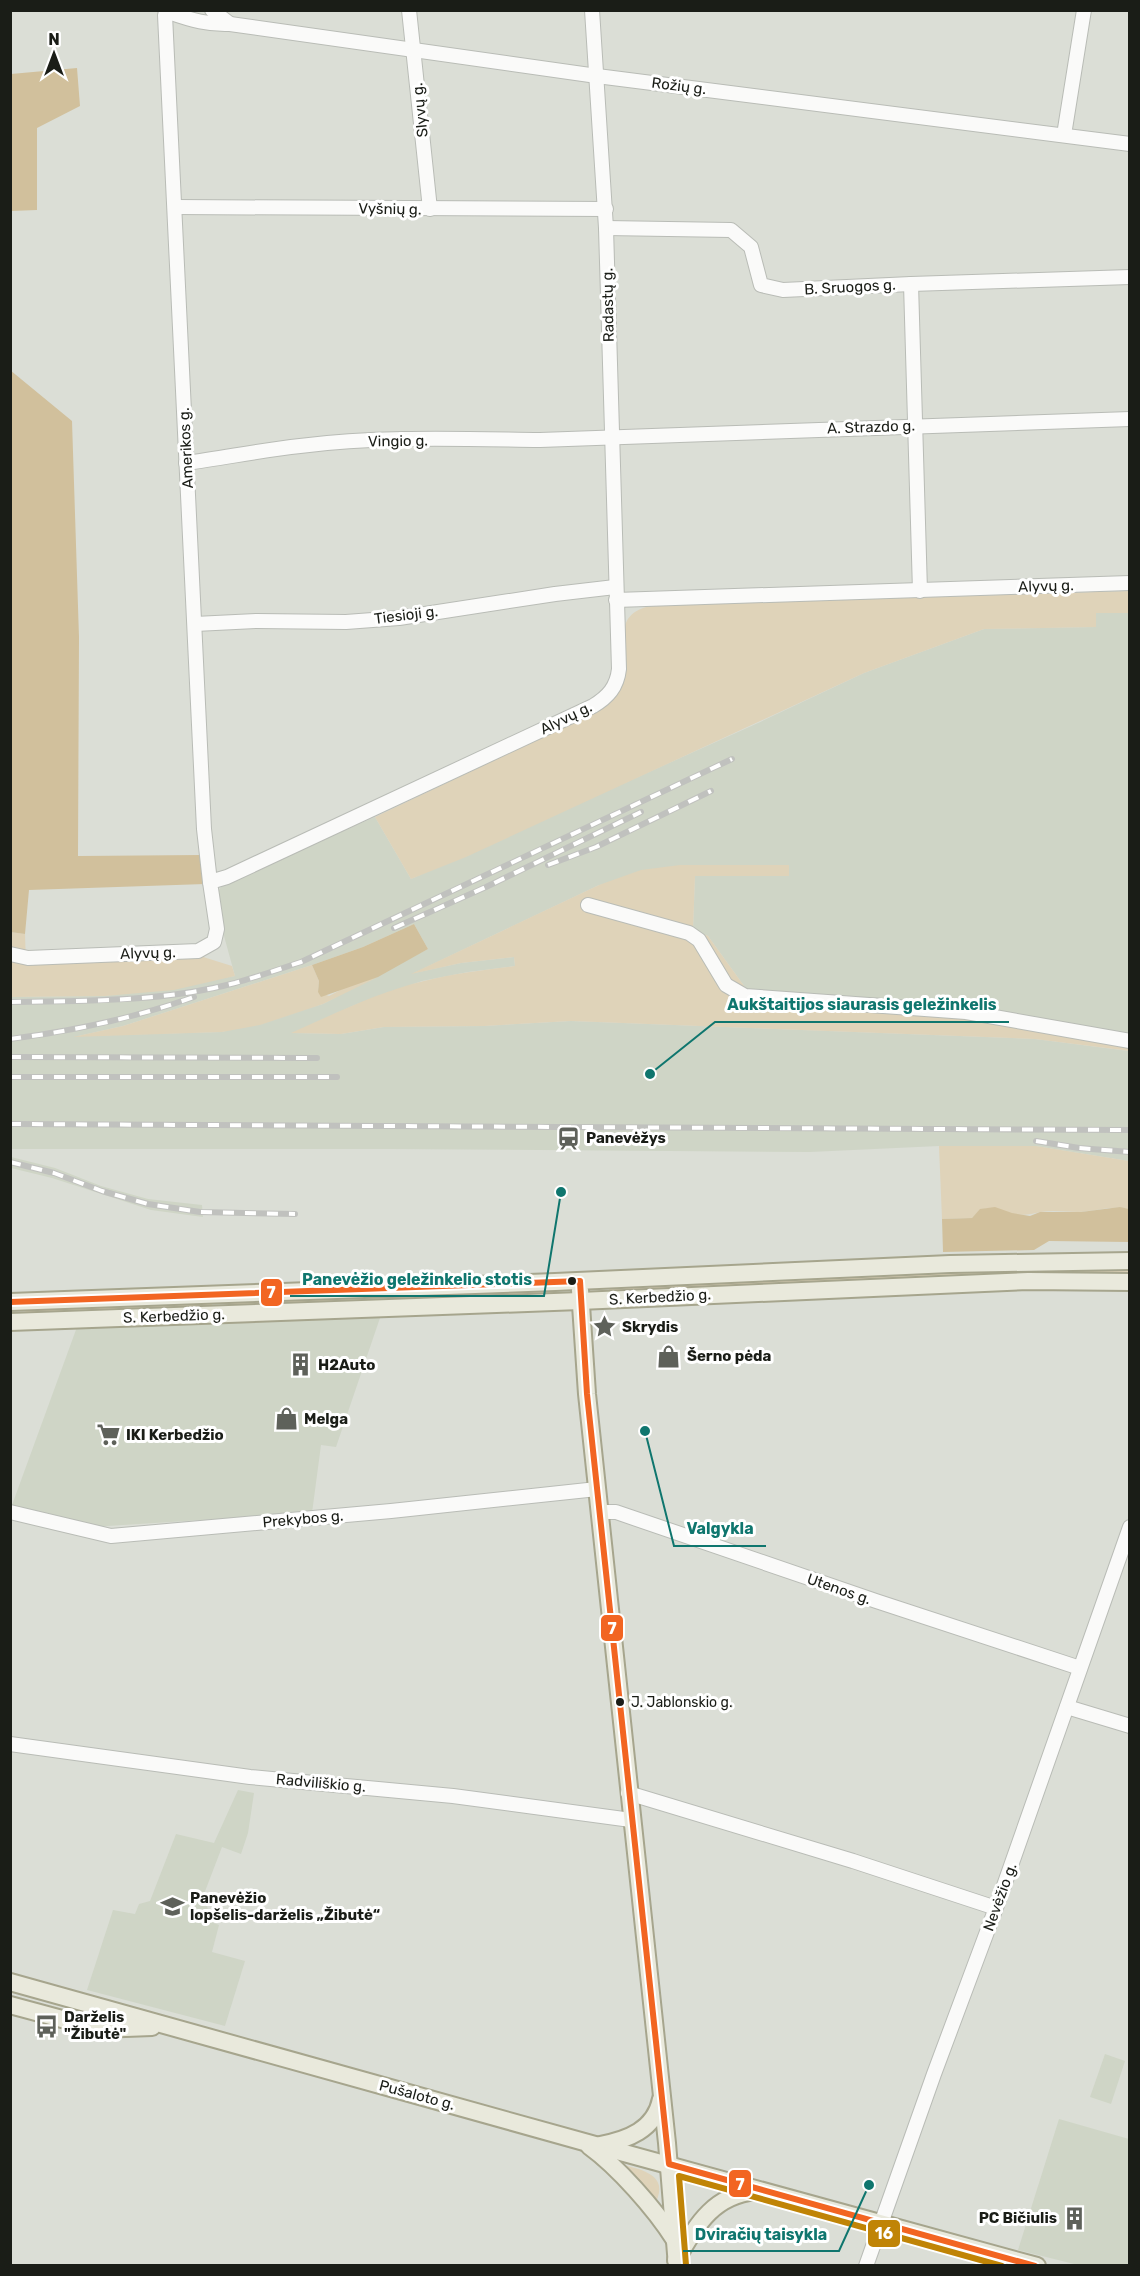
<svg xmlns="http://www.w3.org/2000/svg" width="1140" height="2276" font-family="Rubik,sans-serif">
<style>
.built{fill:#cfd5c6;fill-rule:evenodd}
.green{fill:#dfd3b9}
.forest{fill:#d1c09c}
.lines{fill:none;stroke-linecap:round;stroke-linejoin:round}
.minor-casing{stroke:#b9bcb6;stroke-width:16}
.major-casing{stroke:#a6a58d;stroke-width:20}
.minor{stroke:#fafaf9;stroke-width:14}
.major{stroke:#e9e9dc;stroke-width:16}
.rail-casing{stroke:#c0c1be;stroke-width:6}
.rail{stroke:#fff;stroke-width:4;stroke-dasharray:11;stroke-linecap:butt}
.bus-1-casing{stroke:#fff;stroke-width:10}
.bus-2-casing{stroke:#fff;stroke-width:10}
.bus-1{stroke:#f26522;stroke-width:6}
.bus-2{stroke:#c08406;stroke-width:6}
.bus-dot{fill:#1a1d17;stroke:#fff;stroke-width:2}
.labels{text-anchor:middle;stroke-width:6;stroke-linejoin:round;paint-order:stroke}
.bus-label{font-size:14px;fill:#1a1d17;stroke:#fff;text-anchor:start}
.street-label{font-size:15px;fill:#1a1d17;stroke:#fff}
.poi-label{font-size:15px;font-weight:bold;fill:#1a1d17;stroke:#fff;text-anchor:start}
.leader{fill:none;stroke:#0f766e;stroke-width:2}
.callout-dot{fill:#0f766e;stroke:#fff;stroke-width:2}
.callout-label{font-size:16px;text-anchor:middle;font-weight:bold;fill:#0f766e;stroke:#fff;stroke-width:6;stroke-linejoin:round;paint-order:stroke}
.line-badge{stroke:#fff;stroke-width:2}
.badge-label{font-size:16px;text-anchor:middle;font-weight:bold;fill:#fff}
</style>
<rect width="100%" height="100%" fill="#dbded6"/>
<g class="built">
<path d="M1096 613H1129V1047L747 990 708 936 693 930 695 876H789V865L599 885 414 973 461 963 514 957 515 966 468 972 422 981 357 1004 293 1033 341 1034 384 1027 484 1026 571 1021 1035 1039 1129 1051V1161L1036 1146H939L810 1152 390 1149H11L10 997 105 996 235 976 221 925 217 894 222 885 231 880 375 817 411 879 758 723 864 673 984 629 1095 627ZM414 924 428 949 323 1004 222 1032 78 1036 123 1026 312 965 363 947Z"/>
<path d="M11 1157 55 1168 101 1186 148 1199 202 1205 203 1217 151 1210 52 1178 11 1168Z"/>
<path d="M381 1315 336 1447 321 1445 312 1513 92 1527 12 1505 77 1327Z"/>
<path d="M238 1790 254 1793 248 1833 241 1854 222 1847 204 1894 211 1922 219 1925 212 1952 245 1961 225 2026 87 1990 113 1910 135 1914 139 1904 150 1901 176 1834 214 1843Z"/>
<path d="M1105 2054 1125 2061 1111 2104 1090 2097Z"/>
<path d="M1059 2119 1129 2139V2265H1078L1018 2250Z"/>
</g>
<g class="green">
<path d="M1129 591V613H1096V627L984 629 864 673 466 857 411 879 375 817 593 713C606 703 621 694 624 678 631 649 608 616 650 606Z"/>
<path d="M680 865H789V876H695L693 930 708 936 747 990 966 1019 1129 1047 1130 1051 1035 1039 571 1021 484 1026 384 1027 341 1034 291 1033C334 1014 378 992 424 981 454 973 484 970 515 966L514 957 461 963 411 974 599 885 641 870Z"/>
<path d="M10 932 25 934 26 964 200 956 232 966 235 976 174 990 105 996 11 997Z"/>
<path d="M312 965 319 981 318 992 329 996 348 986 378 977 323 1004 260 1025 222 1032 73 1037 123 1026Z"/>
<path d="M939 1146H1036L1129 1161V1209C1112 1205 1096 1211 1078 1212 1066 1212 1053 1210 1041 1212 1030 1214 1026 1216 1013 1214 994 1210 988 1201 972 1218L942 1219Z"/>
<path d="M1026 1268H1130L1129 1275 609 1293V1286Z"/>
<path d="M552 1288V1295L230 1307V1301Z"/>
<path d="M212 1301V1308L27 1314 25 1311 27 1308Z"/>
<path d="M624 2165C642 2170 669 2175 656 2202L620 2166Z"/>
</g>
<g class="forest">
<path d="M77 68 80 106 37 128V210L11 211V74Z"/>
<path d="M10 370 72 421 79 637 78 856 201 855 205 884 29 890 25 934 10 932Z"/>
<path d="M414 924 428 949 378 977 321 997 318 992 319 981 312 965 363 947Z"/>
<path d="M995 1207 1012 1213 1030 1216 1040 1212H1081L1120 1207 1129 1209V1242L1049 1241 1034 1250 943 1252 942 1219 972 1218 980 1209Z"/>
</g>
<g class="lines">
<defs>
<g id="minor">
<path d="M212 10 230 24"/>
<path d="M409 10 430 209"/>
<path d="M171 13C191 20 209 25 230 24L597 76 1130 144"/>
<path d="M165 15 204 829 210 882"/>
<path d="M1064 135 1084 10"/>
<path d="M175 207 606 209"/>
<path d="M606 228 731 230 751 247 761 285 783 290 911 284 1130 277"/>
<path d="M911 284 920 591"/>
<path d="M186 463C224 458 262 450 300 446 379 436 460 439 540 440L1130 419"/>
<path d="M616 600 1130 583"/>
<path d="M195 624 256 621 346 622 399 618 555 594 615 587"/>
<path d="M588 905 689 933 699 940 726 985 745 996 966 1012 1130 1041"/>
<path d="M10 954 28 958 198 951 214 942 217 929 210 882 227 877 593 706C608 697 617 687 619 669L606 228 592 10"/>
<path d="M10 1512 111 1536 391 1511 597 1489"/>
<path d="M599 1512H616L876 1601 1080 1668"/>
<path d="M1067 1707 1130 1726"/>
<path d="M10 1744 250 1777 453 1796 631 1820"/>
<path d="M628 1793 853 1861 996 1908"/>
<path d="M866 2266 934 2074 1000 1897 1130 1527"/>
</g>
<g id="major">
<path d="M580 1290 587 1394 667 2143 677 2266"/>
<path d="M10 1302 555 1282 950 1264 1130 1261"/>
<path d="M10 1322 580 1301 1028 1281 1130 1282"/>
<path d="M10 1982 595 2145 1037 2266"/>
<path d="M10 2005 99 2029 152 2027"/>
<path d="M600 2145C627 2140 655 2130 661 2099"/>
<path d="M589 2146C618 2167 655 2209 674 2239"/>
<path d="M676 2260C697 2225 712 2196 755 2191"/>
</g>
</defs>
<use href="#minor" class="minor-casing"/>
<use href="#major" class="major-casing"/>
<use href="#minor" class="minor"/>
<use href="#major" class="major"/>
<defs>
<g id="rail">
<path d="M548 865 596 847 711 791"/>
<path d="M394 928 486 887 641 812"/>
<path d="M10 1002C85 1001 162 1002 235 983 257 977 279 969 301 962L732 759"/>
<path d="M10 1039C74 1031 134 1018 194 997"/>
<path d="M10 1057 317 1058"/>
<path d="M10 1077H337"/>
<path d="M10 1124 1130 1130"/>
<path d="M1036 1141 1079 1148 1130 1152"/>
<path d="M10 1162 54 1173 102 1191 148 1204 200 1212 295 1214"/>
</g>
</defs>
<use href="#rail" class="rail-casing"/>
<use href="#rail" class="rail"/>
<defs>
<path id="bus-1" d="M10 1302 580 1281 587 1394 669 2164 1035 2266"/>
<path id="bus-2" d="M686 2265 679 2176 1002 2266"/>
</defs>
<use href="#bus-1" class="bus-1-casing"/>
<use href="#bus-2" class="bus-2-casing"/>
<use href="#bus-1" class="bus-1"/>
<use href="#bus-2" class="bus-2"/>
</g>
<defs>
<symbol id="station-bare" viewBox="-9 -9 18 18"><path d="M-3-6H3Q5-6 5-4V2Q5 4 3 4L4.5 6H3L1.5 4h-3L-3 6H-4.5L-3 4Q-5 4-5 2V-4Q-5-6-3-6ZM-3.5-4v3h7v-3ZM-3.5 1v1.5H-2V1ZM2 1v1.5H3.5V1Z" fill="#5e615a" stroke="#fff" stroke-width="2.5" paint-order="stroke"/></symbol>
<symbol id="sight-bare" viewBox="-9 -9 18 18"><path d="M0-6L1.8-2.2L6-1.7L2.9 1.2L3.7 5.4L0 3.3L-3.7 5.4L-2.9 1.2L-6-1.7L-1.8-2.2Z" fill="#5e615a" stroke="#fff" stroke-width="2.5" paint-order="stroke"/></symbol>
<symbol id="shop-bare" viewBox="-9 -9 18 18"><path d="M-5-2.5h2.3a2.7 3.5 0 0 1 5.4 0H5L5.5 6h-11ZM-1.5-2.5h3a1.5 2.3 0 0 0-3 0Z" fill="#5e615a" stroke="#fff" stroke-width="2.5" paint-order="stroke"/></symbol>
<symbol id="building-bare" viewBox="-9 -9 18 18"><path d="M-4-6H4V6H1V3H-1V6H-4ZM-2.5-4.3h1.7v1.8h-1.7ZM.8-4.3h1.7v1.8H.8ZM-2.5-1h1.7V.8h-1.7ZM.8-1h1.7V.8H.8Z" fill="#5e615a" stroke="#fff" stroke-width="2.5" paint-order="stroke"/></symbol>
<symbol id="supermarket-bare" viewBox="-9 -9 18 18"><path d="M-6-5.5h2.5l.6 2H6L4.5 2H-2.5L-4.4-4H-6ZM-1.5 3.2a1.3 1.3 0 1 0 .1 0ZM3 3.2a1.3 1.3 0 1 0 .1 0Z" fill="#5e615a" stroke="#fff" stroke-width="2.5" paint-order="stroke"/></symbol>
<symbol id="school-bare" viewBox="-9 -9 18 18"><path d="M0-5L7-2L0 1L-7-2ZM-4 1L0 2.5L4 1V4Q0 6-4 4Z" fill="#5e615a" stroke="#fff" stroke-width="2.5" paint-order="stroke"/></symbol>
<symbol id="bus-bare" viewBox="-9 -9 18 18"><path d="M-5-6H5V4H4V6H2V4H-2V6H-4V4H-5ZM-3.5-4V0h7V-4ZM-3.5 1.2v1.5H-2V1.2ZM2 1.2v1.5H3.5V1.2Z" fill="#5e615a" stroke="#fff" stroke-width="2.5" paint-order="stroke"/></symbol>
</defs>
<g fill-rule="evenodd">
<use href="#station-bare" x="552" y="1122" width="33" height="33"/>
<use href="#sight-bare" x="588" y="1310" width="33" height="33"/>
<use href="#shop-bare" x="652" y="1340" width="33" height="33"/>
<use href="#building-bare" x="284" y="1348" width="33" height="33"/>
<use href="#shop-bare" x="270" y="1402" width="33" height="33"/>
<use href="#supermarket-bare" x="92" y="1418" width="33" height="33"/>
<use href="#school-bare" x="156" y="1890" width="33" height="33"/>
<use href="#bus-bare" x="30" y="2010" width="33" height="33"/>
<use href="#building-bare" x="1058" y="2202" width="33" height="33"/>
</g>
<g class="bus-dot">
<circle cx="572" cy="1281" r="5"/>
<circle cx="620" cy="1702" r="5"/>
</g>
<g class="labels">
<g class="bus-label">
<text x="631" y="1707">J. Jablonskio g.</text>
</g>
<g class="street-label">
<text transform="translate(679 86) rotate(7)" y="5">Rožių g.</text>
<text transform="translate(420 110) rotate(-96)" y="5">Slyvų g.</text>
<text transform="translate(390 209) rotate(1)" y="5">Vyšnių g.</text>
<text transform="translate(850 287) rotate(-3)" y="5">B. Sruogos g.</text>
<text transform="translate(608 305) rotate(-91)" y="5">Radastų g.</text>
<text transform="translate(871 427) rotate(-2)" y="5">A. Strazdo g.</text>
<text transform="translate(398 441) rotate(-1)" y="5">Vingio g.</text>
<text transform="translate(186 448) rotate(-93)" y="5">Amerikos g.</text>
<text transform="translate(1046 586) rotate(-2)" y="5">Alyvų g.</text>
<text transform="translate(406 615) rotate(-7)" y="5">Tiesioji g.</text>
<text transform="translate(566 718) rotate(-26)" y="5">Alyvų g.</text>
<text transform="translate(148 953) rotate(-2)" y="5">Alyvų g.</text>
<text transform="translate(660 1297) rotate(-3)" y="5">S. Kerbedžio g.</text>
<text transform="translate(174 1316) rotate(-2)" y="5">S. Kerbedžio g.</text>
<text transform="translate(303 1519) rotate(-5)" y="5">Prekybos g.</text>
<text transform="translate(839 1589) rotate(19)" y="5">Utenos g.</text>
<text transform="translate(321 1783) rotate(5)" y="5">Radviliškio g.</text>
<text transform="translate(1000 1897) rotate(-70)" y="5">Nevėžio g.</text>
<text transform="translate(417 2095) rotate(15)" y="5">Pušaloto g.</text>
</g>
<g class="poi-label">
<text x="586" y="1143">Panevėžys</text>
<text x="622" y="1332">Skrydis</text>
<text x="687" y="1361">Šerno pėda</text>
<text x="318" y="1370">H2Auto</text>
<text x="304" y="1424">Melga</text>
<text x="126" y="1440">IKI Kerbedžio</text>
<text x="190" y="1903">Panevėžio<tspan x="190" dy="17">lopšelis-darželis „Žibutė“</tspan></text>
<text x="64" y="2022">Darželis<tspan x="64" dy="17">"Žibutė"</tspan></text>
<text x="1057" y="2223" text-anchor="end">PC Bičiulis</text>
</g>
</g>
<path class="leader" d="M650 1074L715 1022H1009M561 1192L544 1296H290M645 1431L674 1546H766M869 2185L839 2251H683"/>
<g class="callout-dot">
<circle cx="650" cy="1074" r="6"/>
<circle cx="561" cy="1192" r="6"/>
<circle cx="645" cy="1431" r="6"/>
<circle cx="869" cy="2185" r="6"/>
</g>
<g class="callout-label">
<text x="862" y="1010">Aukštaitijos siaurasis geležinkelis</text>
<text x="417" y="1285">Panevėžio geležinkelio stotis</text>
<text x="720" y="1534">Valgykla</text>
<text x="761" y="2240">Dviračių taisykla</text>
</g>
<g class="line-badge">
<rect x="260" y="1278" width="23" height="29" rx="6" fill="#f26522"/>
<rect x="600" y="1614" width="24" height="28" rx="6" fill="#f26522"/>
<rect x="728" y="2169" width="24" height="29" rx="6" fill="#f26522"/>
<rect x="867" y="2219" width="34" height="29" rx="6" fill="#c08406"/>
</g>
<g class="badge-label">
<text x="271" y="1298">7</text>
<text x="612" y="1634">7</text>
<text x="740" y="2190">7</text>
<text x="884" y="2239">16</text>
</g>
<rect width="1140" height="2276" fill="none" stroke="#1a1d17" stroke-width="24"/>
<g transform="translate(54 54)" stroke="#ffffff" stroke-width="4.5" paint-order="stroke">
<path d="M0-4.5L10 22L0 15L-10 22Z" fill="#1a1d17"/>
<text y="-9" font-size="16" font-weight="bold" text-anchor="middle" fill="#1a1d17">N</text>
</g>
</svg>
